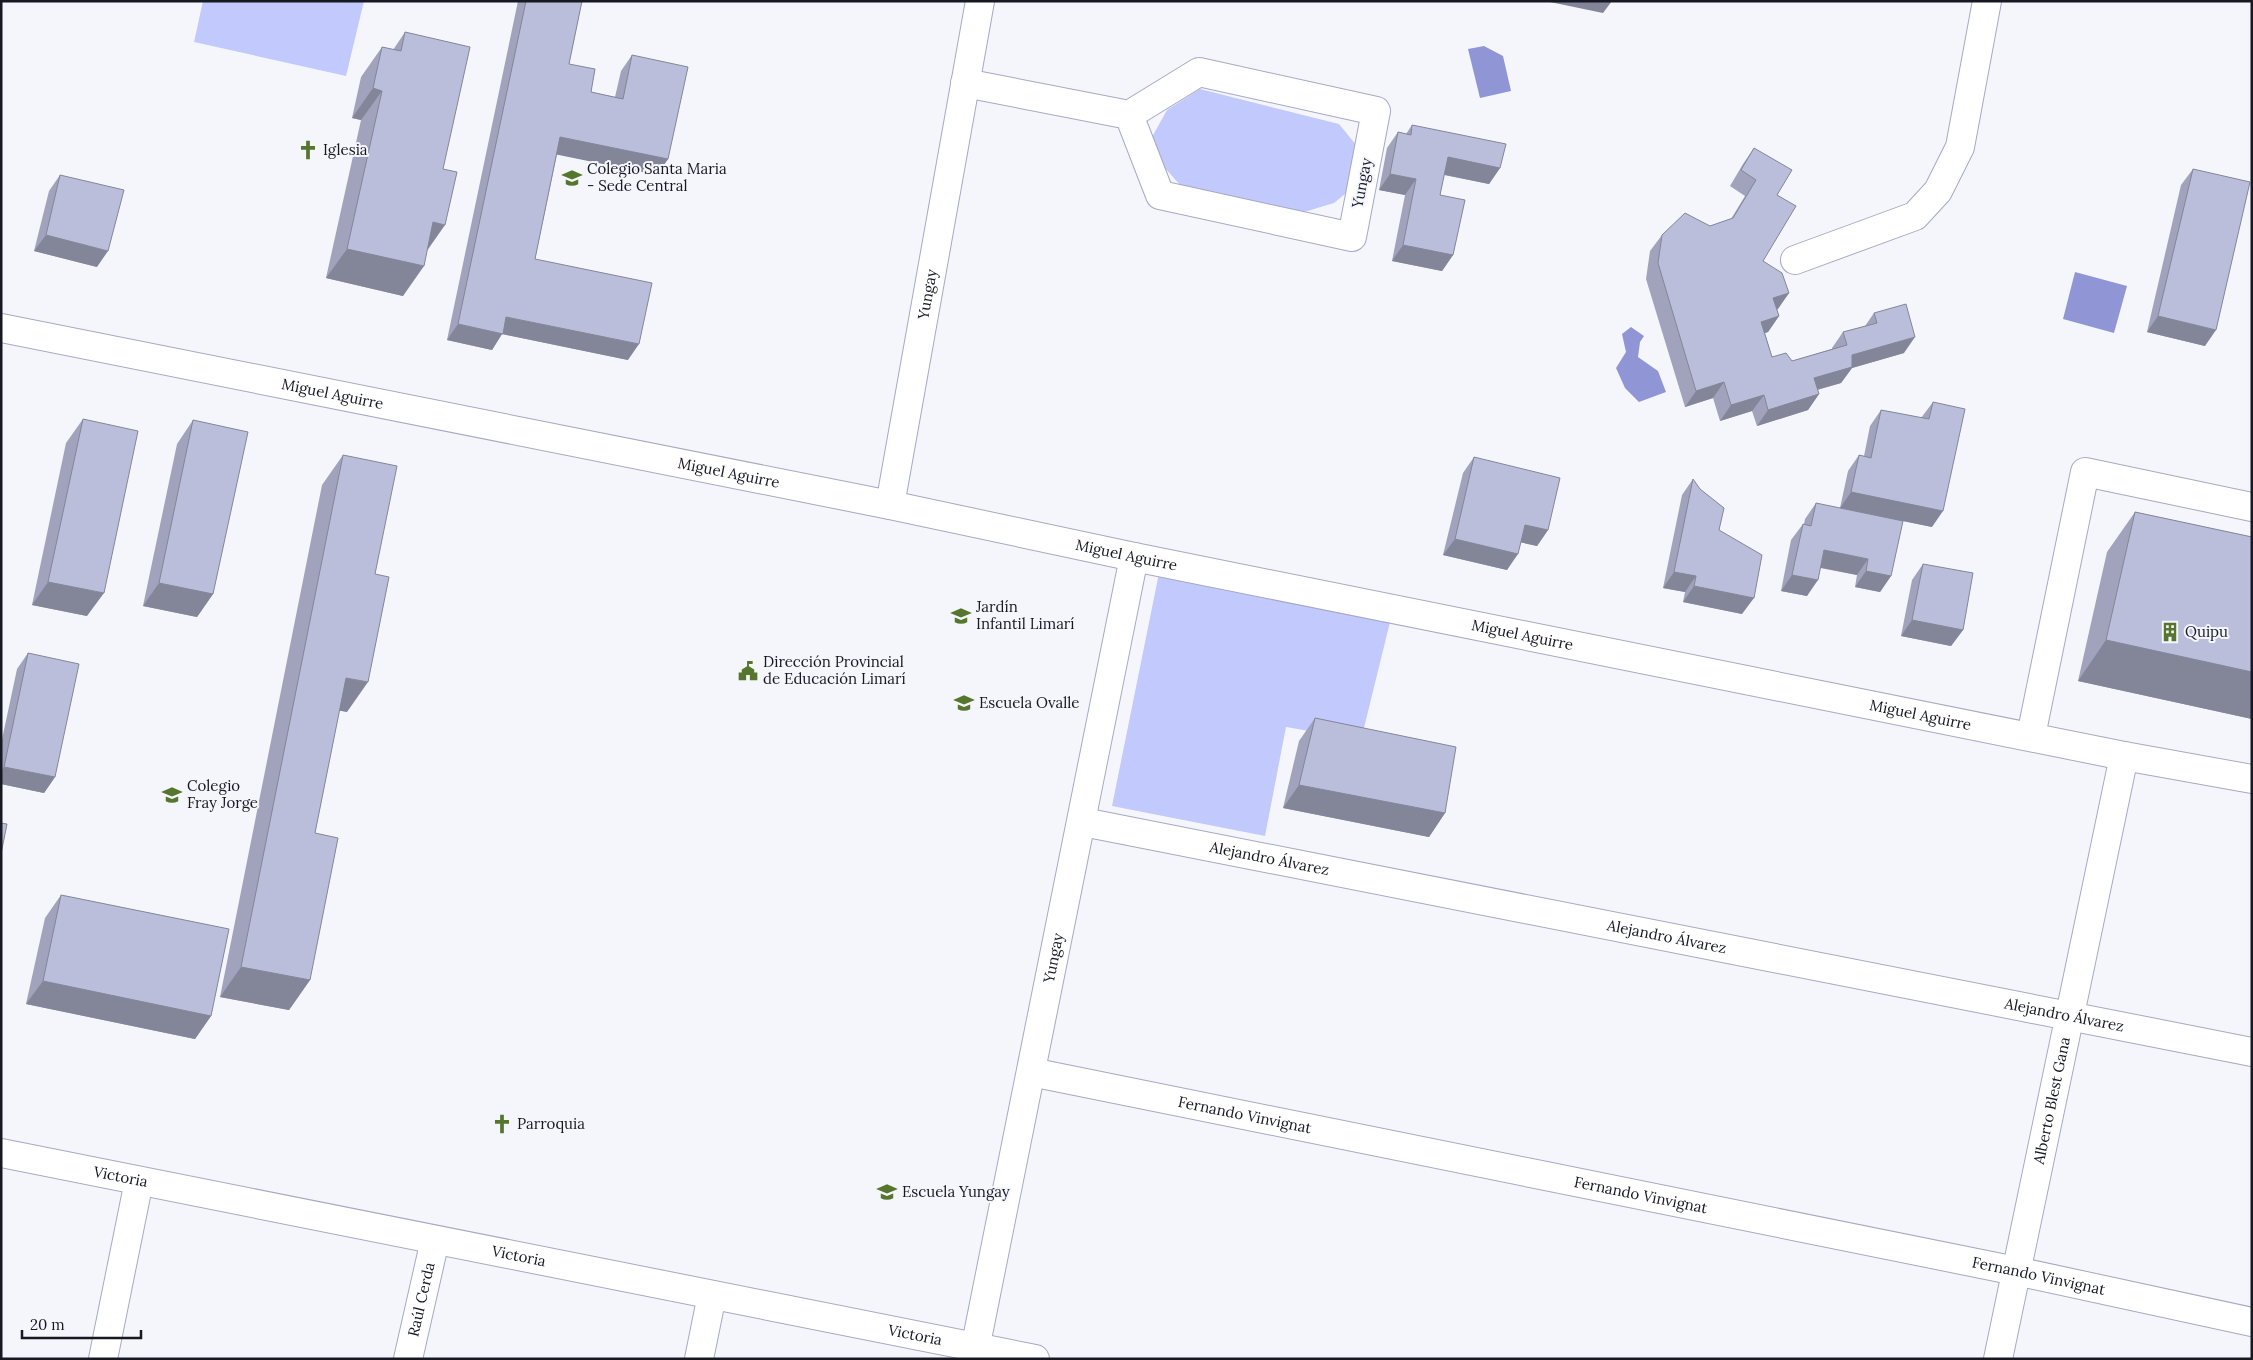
<svg xmlns="http://www.w3.org/2000/svg" width="2253" height="1360" font-family="Lora,serif">
<style>
.green{fill:#c2c9fc}
.water{fill:#8f95d5}
.lines{fill:none;stroke-linecap:round;stroke-linejoin:round}
.minor-casing{stroke:#a5a9c5;stroke-width:30}
.minor{stroke:#fff;stroke-width:28}
.wall{fill:#a1a3bc}
.shaded-wall{fill:#838599}
.building{fill:#bbbedb;stroke:#838599}
.labels{text-anchor:middle;stroke-width:4;stroke-linejoin:round;paint-order:stroke}
.poi-label{font-size:15px;fill:#161822;stroke:#f5f6fc;text-anchor:start}
.street-label{font-size:15px;fill:#161822;stroke:#f5f6fc}
</style>
<rect width="100%" height="100%" fill="#f5f6fc"/>
<g class="green">
<path d="M203 1H364L346 76 194 42Z"/>
<path d="M1200 89 1339 124 1357 146 1351 189 1334 203 1304 212 1181 186 1164 167 1152 137 1167 110Z"/>
<path d="M1161 563 1392 614 1361 740 1286 727 1265 836 1112 806Z"/>
</g>
<g class="water">
<path d="M1484 46 1503 56 1511 91 1480 98 1468 49Z"/>
<path d="M2075 272 2127 286 2114 333 2063 319Z"/>
<path d="M1631 327 1644 336 1640 342 1638 357 1658 371 1666 392 1639 402 1625 388 1616 368 1626 352 1622 334Z"/>
</g>
<g class="lines">
<defs>
<g id="minor">
<path d="M965 83 1129 115 1199 72 1376 111 1352 237 1160 195 1129 115"/>
<path d="M1795 260 1915 216 1938 191 1960 147 1987 1"/>
<path id="s1" d="M1 328 890 505 1134 557 2124 756 2252 779"/>
<path id="s2" d="M890 505 980 1"/>
<path d="M2031 736 2085 472 2252 507"/>
<path id="s3" d="M1083 822 2252 1052"/>
<path id="s4" d="M1031 1072 2016 1271 2252 1322"/>
<path id="s5" d="M1 1153 1035 1359"/>
<path d="M103 1359 139 1181"/>
<path id="s6" d="M408 1359 435 1240"/>
<path d="M699 1359 712 1295"/>
<path id="s7" d="M973 1359 1134 557"/>
<path id="s8" d="M1998 1359 2124 756"/>
</g>
</defs>
<use href="#minor" class="minor-casing"/>
<use href="#minor" class="minor"/>
</g>
<g class="wall">
<path d="M518 1H582L569 64 591 92 615 97 621 71 632 55 668 159 657 175 557 154 535 259 628 360 502 334 492 350 447 340Z"/>
<path d="M405 32 443 169 427 250 403 296 326 278 361 120 352 118 361 77 382 47 393 50Z"/>
<path d="M1412 125 1500 168 1489 184 1444 175 1440 195 1453 255 1442 271 1392 261 1405 195 1379 190 1387 148 1398 132 1406 134Z"/>
<path d="M1754 148 1777 195 1763 261 1789 293 1777 309 1779 316 1768 332 1765 333 1772 357 1792 361 1832 349V348L1843 332 1865 326 1874 313 1904 353 1852 368 1841 383 1817 390 1819 394 1808 410 1757 426 1752 411 1720 421 1713 398 1685 407 1646 279 1650 251 1662 235 1710 226 1731 219 1745 196 1730 186 1743 164Z"/>
<path d="M2193 169 2205 346 2147 332 2181 185Z"/>
<path d="M60 175 97 267 34 251 49 191Z"/>
<path d="M1933 402 1932 527 1840 508 1848 471 1859 455 1864 456 1870 426 1881 410 1921 418Z"/>
<path d="M83 419 87 616 32 605 66 443Z"/>
<path d="M193 420 213 594 197 617 143 606 177 444Z"/>
<path d="M343 455 347 712 339 710 315 833 310 980 289 1010 220 997 322 485Z"/>
<path d="M1474 457 1548 530 1537 546 1521 542 1507 570 1443 555 1463 473Z"/>
<path d="M1693 479 1719 530 1742 614 1683 602 1685 592 1663 588 1682 495Z"/>
<path d="M1816 503 1891 576 1880 592 1855 587 1857 575 1820 568 1807 596 1781 591 1791 540 1803 524H1804L1805 519Z"/>
<path d="M2135 512 2252 537V719L2078 681 2107 552Z"/>
<path d="M1923 564 1963 630 1951 646 1901 636 1912 580Z"/>
<path d="M28 653 55 777 44 793 1 784V744L17 669Z"/>
<path d="M1315 718 1445 813 1429 837 1283 808 1299 741Z"/>
<path d="M61 895 211 1016 195 1039 26 1004 45 918Z"/>
</g>
<g class="shaded-wall">
<path d="M1550 1H1612L1603 13 1550 2Z"/>
<path d="M373 88 382 91 361 120 352 118Z"/>
<path d="M560 137 668 159 657 175 549 153Z"/>
<path d="M1448 157 1500 168 1489 184 1436 173Z"/>
<path d="M1390 174 1416 179 1405 195 1379 190Z"/>
<path d="M433 222 445 225 424 255Z"/>
<path d="M46 235 108 251 97 267 34 251Z"/>
<path d="M1403 245 1453 255 1442 271 1392 261Z"/>
<path d="M347 249 424 266 403 296 326 278Z"/>
<path d="M1789 293 1778 309 1762 314 1773 298Z"/>
<path d="M1779 316 1768 332 1750 338 1761 322Z"/>
<path d="M2158 316 2216 330 2205 346 2147 332Z"/>
<path d="M506 317 639 344 628 360 502 334 492 350 447 340 458 324Z"/>
<path d="M1915 337 1904 353 1852 368 1841 383 1802 394 1814 378 1852 355Z"/>
<path d="M1724 382 1713 398 1685 407 1696 391Z"/>
<path d="M1819 394 1808 410 1757 426 1768 410Z"/>
<path d="M1764 395 1752 411 1720 421 1731 405Z"/>
<path d="M1851 492 1943 511 1932 527 1840 508Z"/>
<path d="M1525 525 1548 530 1537 546 1514 541Z"/>
<path d="M1455 539 1518 554 1507 570 1443 555Z"/>
<path d="M1824 550 1868 559 1857 575 1813 566Z"/>
<path d="M1866 571 1891 576 1880 592 1855 587Z"/>
<path d="M1674 572 1696 576 1685 592 1663 588Z"/>
<path d="M1792 575 1818 580 1807 596 1781 591Z"/>
<path d="M48 582 104 593 87 616 32 605Z"/>
<path d="M159 583 213 594 197 617 143 606Z"/>
<path d="M1694 586 1754 598 1742 614 1683 602Z"/>
<path d="M1912 620 1963 630 1951 646 1901 636Z"/>
<path d="M2106 640 2252 672V719L2078 681Z"/>
<path d="M346 678 368 682 347 712 325 708Z"/>
<path d="M4 767 55 777 44 793 1 784V771Z"/>
<path d="M1299 785 1445 813 1429 837 1283 808Z"/>
<path d="M241 967 310 980 289 1010 220 997Z"/>
<path d="M43 981 211 1016 195 1039 26 1004Z"/>
</g>
<g class="building">
<path d="M526 1H582L569 64 595 69 591 92 623 99 632 55 688 67 668 159 560 137 535 259 652 283 639 344 506 317 503 334 458 324Z"/>
<path d="M405 32 470 47 443 169 457 172 445 225 433 222 424 266 347 249 382 91 373 88 382 47 401 51Z"/>
<path d="M1412 125 1506 144 1500 168 1448 157 1440 195 1465 200 1453 255 1403 245 1416 179 1390 174 1398 132 1411 135Z"/>
<path d="M1754 148 1792 170 1777 195 1796 206 1763 261 1782 273 1789 293 1773 298 1779 316 1761 322 1772 357 1786 353 1792 361 1847 345 1843 332 1877 323 1874 313 1906 304 1915 337 1852 355V367L1814 378 1819 394 1768 410 1764 395 1731 405 1724 382 1696 391 1658 263 1662 235 1685 213 1710 226 1733 218 1756 180 1741 170Z"/>
<path d="M2193 169 2250 182 2216 330 2158 316Z"/>
<path d="M60 175 124 190 108 251 46 235Z"/>
<path d="M1933 402 1965 409 1943 511 1851 492 1859 455 1871 458 1881 410 1929 419Z"/>
<path d="M83 419 138 431 104 593 48 582Z"/>
<path d="M193 420 248 432 213 594 159 583Z"/>
<path d="M343 455 397 466 375 574 389 577 368 682 346 678 315 833 338 838 310 980 241 967Z"/>
<path d="M1474 457 1560 478 1548 530 1525 525 1518 554 1455 539Z"/>
<path d="M1693 479 1700 489 1724 508 1719 530 1762 555 1754 598 1694 586 1696 576 1674 572Z"/>
<path d="M1816 503 1903 521 1891 576 1866 571 1868 559 1824 550 1818 580 1792 575 1803 524 1811 526Z"/>
<path d="M2135 512 2252 537V672L2106 640Z"/>
<path d="M1923 564 1973 573 1963 630 1912 620Z"/>
<path d="M28 653 79 664 55 777 4 767Z"/>
<path d="M1315 718 1456 747 1445 813 1299 785Z"/>
<path d="M1 823 7 824 1 854Z"/>
<path d="M61 895 229 929 211 1016 43 981Z"/>
</g>
<defs>
<symbol id="church-bare" viewBox="-9 -9 18 18"><path d="M-1.2-6h2.4v3.5h3.3v2.4h-3.3V6h-2.4V-.1h-3.3v-2.4h3.3Z" fill="#56762d" stroke="#f5f6fc" stroke-width="2.5" paint-order="stroke"/></symbol>
<symbol id="school-bare" viewBox="-9 -9 18 18"><path d="M0-5L7-2L0 1L-7-2ZM-4 1L0 2.5L4 1V4Q0 6-4 4Z" fill="#56762d" stroke="#f5f6fc" stroke-width="2.5" paint-order="stroke"/></symbol>
<symbol id="building-bare" viewBox="-9 -9 18 18"><path d="M-4-6H4V6H1V3H-1V6H-4ZM-2.5-4.3h1.7v1.8h-1.7ZM.8-4.3h1.7v1.8H.8ZM-2.5-1h1.7V.8h-1.7ZM.8-1h1.7V.8H.8Z" fill="#56762d" stroke="#f5f6fc" stroke-width="2.5" paint-order="stroke"/></symbol>
<symbol id="civic-bare" viewBox="-9 -9 18 18"><path d="M-.6-6.5H3V-4.5H.6V-3L4-1V1h2V6H-6V1h2V-1L-.6-3ZM-1.2 2.5V6h2.4V2.5Z" fill="#56762d" stroke="#f5f6fc" stroke-width="2.5" paint-order="stroke"/></symbol>
</defs>
<g fill-rule="evenodd">
<use href="#church-bare" x="294" y="136" width="28" height="28"/>
<use href="#school-bare" x="558" y="164" width="28" height="28"/>
<use href="#school-bare" x="947" y="602" width="28" height="28"/>
<use href="#building-bare" x="2156" y="618" width="28" height="28"/>
<use href="#civic-bare" x="734" y="657" width="28" height="28"/>
<use href="#school-bare" x="950" y="689" width="28" height="28"/>
<use href="#school-bare" x="158" y="781" width="28" height="28"/>
<use href="#church-bare" x="488" y="1110" width="28" height="28"/>
<use href="#school-bare" x="873" y="1178" width="28" height="28"/>
</g>
<g class="labels">
<g class="poi-label">
<text x="323" y="155">Iglesia</text>
<text x="587" y="174">Colegio Santa Maria<tspan x="587" dy="17">- Sede Central</tspan></text>
<text x="976" y="612">Jardín<tspan x="976" dy="17">Infantil Limarí</tspan></text>
<text x="2185" y="637">Quipu</text>
<text x="763" y="667">Dirección Provincial<tspan x="763" dy="17">de Educación Limarí</tspan></text>
<text x="979" y="708">Escuela Ovalle</text>
<text x="187" y="791">Colegio<tspan x="187" dy="17">Fray Jorge</tspan></text>
<text x="517" y="1129">Parroquia</text>
<text x="902" y="1197">Escuela Yungay</text>
</g>
<g class="street-label">
<text transform="translate(1362 183) rotate(-79)" y="5">Yungay</text>
<text dy="5" stroke="none"><textPath href="#s2" startOffset="214">Yungay</textPath></text>
<text dy="5" stroke="none"><textPath href="#s1" startOffset="338">Miguel Aguirre</textPath></text>
<text dy="5" stroke="none"><textPath href="#s1" startOffset="742">Miguel Aguirre</textPath></text>
<text dy="5" stroke="none"><textPath href="#s1" startOffset="1148">Miguel Aguirre</textPath></text>
<text dy="5" stroke="none"><textPath href="#s1" startOffset="1552">Miguel Aguirre</textPath></text>
<text dy="5" stroke="none"><textPath href="#s1" startOffset="1958">Miguel Aguirre</textPath></text>
<text dy="5" stroke="none"><textPath href="#s3" startOffset="190">Alejandro Álvarez</textPath></text>
<text dy="5" stroke="none"><textPath href="#s3" startOffset="595">Alejandro Álvarez</textPath></text>
<text dy="5" stroke="none"><textPath href="#s7" startOffset="409">Yungay</textPath></text>
<text dy="5" stroke="none"><textPath href="#s3" startOffset="1000">Alejandro Álvarez</textPath></text>
<text dy="5" stroke="none"><textPath href="#s8" startOffset="264">Alberto Blest Gana</textPath></text>
<text dy="5" stroke="none"><textPath href="#s4" startOffset="218">Fernando Vinvignat</textPath></text>
<text dy="5" stroke="none"><textPath href="#s5" startOffset="122">Victoria</textPath></text>
<text dy="5" stroke="none"><textPath href="#s4" startOffset="622">Fernando Vinvignat</textPath></text>
<text dy="5" stroke="none"><textPath href="#s5" startOffset="528">Victoria</textPath></text>
<text dy="5" stroke="none"><textPath href="#s4" startOffset="1028">Fernando Vinvignat</textPath></text>
<text dy="5" stroke="none"><textPath href="#s6" startOffset="61">Raúl Cerda</textPath></text>
<text dy="5" stroke="none"><textPath href="#s5" startOffset="932">Victoria</textPath></text>
</g>
</g>
<rect width="2253" height="1360" fill="none" stroke="#161822" stroke-width="5"/>
<path d="M22 1330v8h119v-8" fill="none" stroke="#161822" stroke-width="2.5"/>
<text x="30" y="1330" font-size="15" fill="#161822" stroke="#f5f6fc" stroke-width="4" paint-order="stroke">20 m</text>
</svg>
